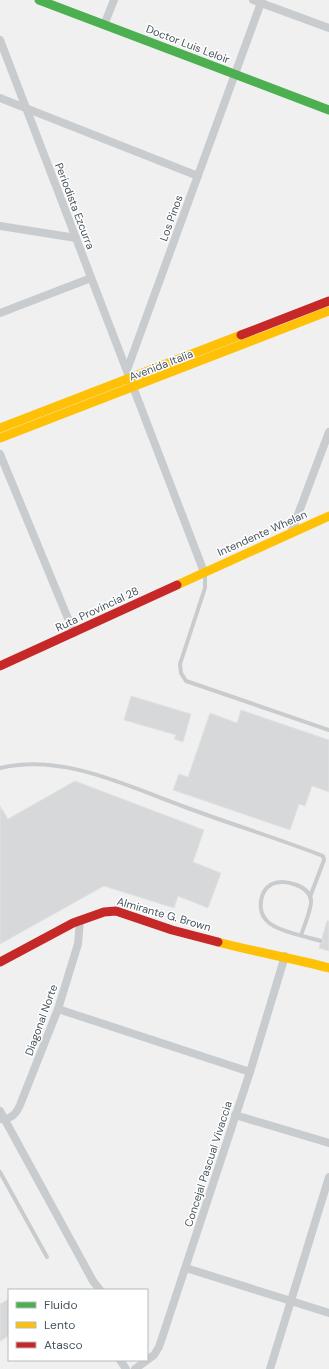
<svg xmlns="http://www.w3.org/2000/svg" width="329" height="1369" font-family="'DM Sans',sans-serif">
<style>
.building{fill:#d7d8da;stroke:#e1e2e3}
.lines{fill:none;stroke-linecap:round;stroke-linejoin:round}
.lane{stroke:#c9cccf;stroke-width:4}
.street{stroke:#c9cccf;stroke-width:8}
.fast{stroke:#4caf50;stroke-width:9}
.slow{stroke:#ffc107;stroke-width:9}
.jam{stroke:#c62828;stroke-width:9}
.labels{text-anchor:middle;stroke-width:3;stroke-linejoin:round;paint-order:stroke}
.street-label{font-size:11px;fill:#46545d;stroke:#fff}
</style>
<rect width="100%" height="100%" fill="#f0f0f0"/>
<g class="building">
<path d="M131 696 191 714 183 742 174 739 176 735 124 720Z"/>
<path d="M241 710 329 740V792L312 786 305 806 299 804 290 830 173 790 179 774 188 777 210 713 237 723Z"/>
<path d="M75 781 204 830 193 862 221 873 208 908 178 896 174 908 104 886 0 944V806L8 819Z"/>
<path d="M327 921H329V951L319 948 320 944 324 942 322 938Z"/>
<path d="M9 1299V1336L0 1341V1304Z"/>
</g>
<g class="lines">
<g class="lane">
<path d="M205 575V588L180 664 181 673 186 681 329 730"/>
<path d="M0 768C63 753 127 786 185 807 230 824 277 838 323 856L324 860 310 897"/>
<path d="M301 935C304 927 312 907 311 900 309 885 284 879 272 884 259 891 257 911 267 921 276 931 308 937 321 941"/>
<path d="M0 1172 47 1257"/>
</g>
<g class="street">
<path d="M253 0 329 28"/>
<path d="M104 25 114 0"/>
<path d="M0 40 204 572"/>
<path d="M0 98 198 176"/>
<path d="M0 226 76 238"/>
<path d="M0 313 91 278"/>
<path d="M127 370 262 0"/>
<path d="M0 454 74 633"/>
<path d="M291 533 329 432"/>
<path d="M58 1009 250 1072"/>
<path d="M0 1111 93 1281 100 1290"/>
<path d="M235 1115 329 1143"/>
<path d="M0 1119C11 1120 16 1114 20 1105L58 1009 78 944 80 920"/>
<path d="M186 1268 329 1313"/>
<path d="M120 1360 126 1369"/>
<path d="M135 1369 154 1355 159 1347 250 1072 285 956"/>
<path d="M270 1369 329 1177"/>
</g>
<path class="fast" d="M39 0 329 110"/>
<g class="slow">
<path d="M0 428 241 335"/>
<path d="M0 438 329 311"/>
<path d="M177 585 329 516"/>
<path d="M218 942C255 952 292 958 329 968"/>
</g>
<g class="jam">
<path d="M241 335 329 301"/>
<path d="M0 666 177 585"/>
<path d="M0 962 73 923 104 912 116 911 172 930 218 942"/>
</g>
</g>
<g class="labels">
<g class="street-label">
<text transform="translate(188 44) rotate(21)" y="4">Doctor Luis Leloir</text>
<text transform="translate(75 206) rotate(69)" y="4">Periodista Ezcurra</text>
<text transform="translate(171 218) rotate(-70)" y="4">Los Pinos</text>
<text transform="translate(161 365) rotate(-21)" y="4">Avenida Italia</text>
<text transform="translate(262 533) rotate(-24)" y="4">Intendente Whelan</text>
<text transform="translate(97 609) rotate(-25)" y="4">Ruta Provincial 28</text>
<text transform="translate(164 914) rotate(16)" y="4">Almirante G. Brown</text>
<text transform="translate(41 1020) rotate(-70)" y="4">Diagonal Norte</text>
<text transform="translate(208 1164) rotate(-72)" y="4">Concejal Pascual Vivaccia</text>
</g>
</g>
<rect x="8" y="1289" width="140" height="72" fill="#ffffff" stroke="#b5bbbe"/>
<rect x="16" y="1302" width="20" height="6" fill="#4caf50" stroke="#b5bbbe"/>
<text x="44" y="1309" font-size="12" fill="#46545d">Fluido</text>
<rect x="16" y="1322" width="20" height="6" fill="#ffc107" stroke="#b5bbbe"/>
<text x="44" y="1329" font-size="12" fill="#46545d">Lento</text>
<rect x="16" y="1342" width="20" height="6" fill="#c62828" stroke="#b5bbbe"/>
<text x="44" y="1349" font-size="12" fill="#46545d">Atasco</text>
</svg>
